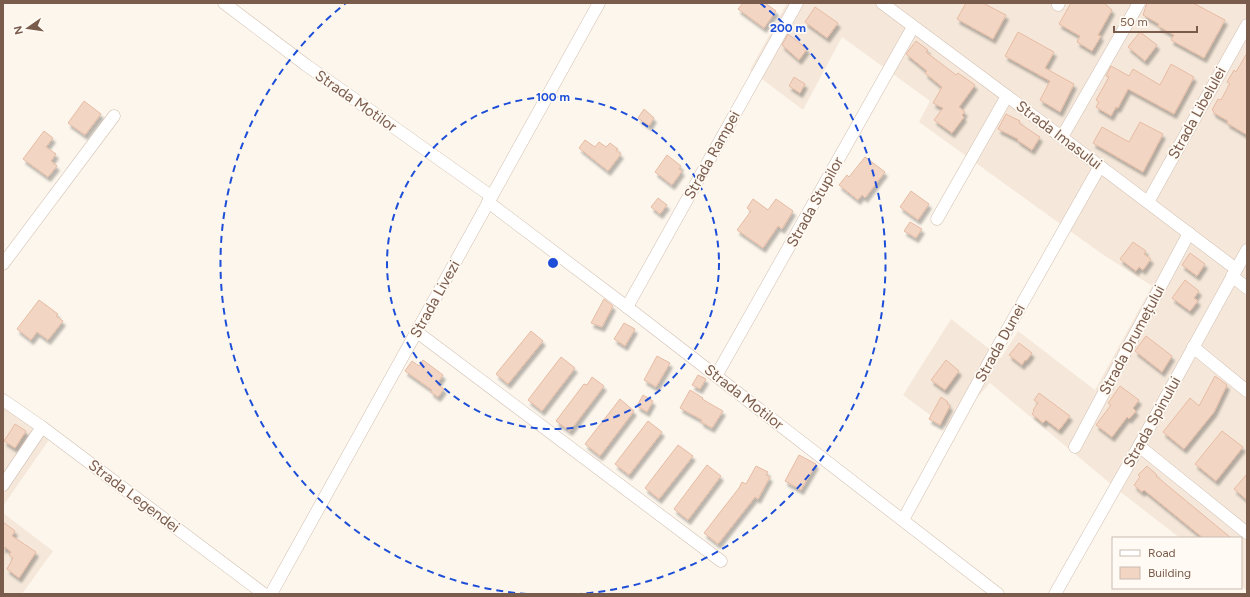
<svg xmlns="http://www.w3.org/2000/svg" width="1250" height="597" font-family="Figtree,sans-serif">
<style>
.residential{fill:#f5e8da}
.building{fill:#f3d5c3;stroke:#e6bba3;filter:url(#shadow)}
.lines{fill:none;stroke-linecap:round;stroke-linejoin:round}
.street-casing{stroke:#d1beb0;stroke-width:13}
.street{stroke:#fff;stroke-width:12}
.ring{fill:none;stroke:#1d4ed8;stroke-width:2;stroke-dasharray:7 5}
.labels{text-anchor:middle;stroke-width:3.5;stroke-linejoin:round;paint-order:stroke}
.street-label{font-size:15px;fill:#7a5c4d;stroke:#fffaf3}
.centre{fill:#1d4ed8;stroke:#fffaf3;stroke-width:2}
.ring-label{font-size:12px;text-anchor:middle;font-weight:bold;fill:#1d4ed8;stroke:#fffaf3;stroke-width:3.5;stroke-linejoin:round;paint-order:stroke}
</style>
<defs>
<filter id="shadow"><feDropShadow dx="2.5" dy="4.5" stdDeviation="1" flood-color="#0004"/></filter>
</defs>
<rect width="100%" height="100%" fill="#fdf6ec"/>
<g class="residential">
<path d="M787 3H1247V591L1241 586V538H1180L1118 490 990 383 949 429 903 395 951 319 1001 358 1018 331 1095 390 1152 286 1102 254 919 122 930 101 842 37 803 110 750 70Z"/>
<path d="M3 400 53 434 3 506Z"/>
<path d="M3 513 53 551 22 594H3Z"/>
</g>
<g class="building">
<path d="M743 3H765L776 11 764 28 738 9Z"/>
<path d="M966 3H983L1006 15 993 39 957 19Z"/>
<path d="M1071 3H1104L1112 10 1098 35 1101 36 1092 51 1077 42 1080 36 1059 24Z"/>
<path d="M1147 3H1193L1225 20 1204 58 1171 40 1174 35 1158 26 1159 24 1143 15Z"/>
<path d="M815 7 838 23 827 38 805 22Z"/>
<path d="M1018 32 1054 52 1045 68 1074 84 1060 112 1040 100 1050 81 1005 56Z"/>
<path d="M1140 32 1157 45 1145 61 1128 47Z"/>
<path d="M788 34 807 49 799 60 782 45Z"/>
<path d="M916 41 928 50 926 52 956 75 958 73 975 85 959 107 965 112 962 115 964 117 952 133 934 120 943 108 933 103 942 87 925 73 927 71 906 54Z"/>
<path d="M1247 53V135L1227 123 1228 121 1214 113V112L1212 110 1218 99 1221 100 1229 85 1230 84 1227 82 1234 70 1236 72Z"/>
<path d="M1171 64 1194 77 1174 114 1128 89 1118 108 1116 107 1111 116 1096 107 1099 102 1096 100 1109 77 1106 76 1111 66 1129 76 1133 69 1160 85Z"/>
<path d="M794 77 805 84 800 93 789 86Z"/>
<path d="M84 101 101 114 85 135 68 123Z"/>
<path d="M644 109 654 118 649 126 638 118Z"/>
<path d="M1006 114 1020 121 1019 123 1040 137 1032 150 1017 140 1018 139 998 129Z"/>
<path d="M1140 122 1163 134 1143 172 1093 143 1102 127 1129 142Z"/>
<path d="M44 131 53 138 46 147 56 154 51 161 57 166 48 177 23 159Z"/>
<path d="M585 140 595 147 599 142 606 147 610 143 618 149 616 150 621 154 608 171 579 148Z"/>
<path d="M667 155 681 166 679 169 682 171 672 185 655 172Z"/>
<path d="M865 157 885 172 865 198 862 195 858 200 839 185 847 175 849 177Z"/>
<path d="M911 191 929 204 918 220 900 207Z"/>
<path d="M658 198 667 205 660 214 651 207Z"/>
<path d="M753 199 768 210 776 199 793 211 782 229 778 226 763 248 737 230 751 211 747 208Z"/>
<path d="M910 222 922 229 916 238 904 231Z"/>
<path d="M1133 242 1146 251 1144 254 1151 259 1143 270 1139 267 1136 271 1120 259Z"/>
<path d="M1190 253 1205 264 1197 276 1182 265Z"/>
<path d="M1185 280 1199 291 1194 298 1198 301 1190 311 1172 298Z"/>
<path d="M604 299 613 306 602 327 591 323Z"/>
<path d="M39 300 58 314 56 316 63 321 48 340 37 332 31 340 17 329Z"/>
<path d="M624 323 635 329 625 346 614 339Z"/>
<path d="M531 331 543 341 508 384 496 374Z"/>
<path d="M1146 336 1172 356 1162 372 1135 351Z"/>
<path d="M1019 343 1032 353 1026 361 1025 360 1022 365 1009 355Z"/>
<path d="M657 356 670 363 656 387 644 380Z"/>
<path d="M561 357 575 368 542 411 528 400Z"/>
<path d="M423 360 443 375 437 384 444 389 438 397 431 392 432 390 405 371 412 361 419 366Z"/>
<path d="M946 360 959 371 945 390 931 380Z"/>
<path d="M698 375 706 379 700 389 692 385Z"/>
<path d="M1215 376 1227 385 1214 412 1184 449 1163 432 1190 398 1199 406Z"/>
<path d="M592 377 604 386 570 431 556 421 584 384 587 385Z"/>
<path d="M1120 386 1139 400 1133 408 1136 411 1129 419 1127 417 1112 437 1096 425 1111 405 1108 403Z"/>
<path d="M690 390 703 398 702 399 723 411 712 428 701 422 702 420 680 408Z"/>
<path d="M1039 393 1070 416 1059 430 1046 420 1043 423 1032 414 1034 411 1033 410 1038 403 1034 400Z"/>
<path d="M643 395 653 401 647 412 637 406Z"/>
<path d="M941 397 948 402 947 404 950 406 940 425 929 419Z"/>
<path d="M620 399 634 411 600 456 585 444Z"/>
<path d="M648 421 662 432 629 475 615 464Z"/>
<path d="M15 424 26 431 15 448 4 441Z"/>
<path d="M1222 431 1243 447 1216 481 1195 464Z"/>
<path d="M678 445 693 456 659 499 645 488Z"/>
<path d="M799 455 816 464 801 490 785 481Z"/>
<path d="M707 465 721 476 688 520 674 509Z"/>
<path d="M756 466 768 472 766 475 770 477 758 499 755 497 718 544 704 533 739 488 742 482 746 484Z"/>
<path d="M1147 466 1157 475 1156 476 1231 538H1203L1144 490 1142 492 1134 485 1140 477 1138 475Z"/>
<path d="M1247 474V500L1234 489Z"/>
<path d="M3 522 15 531 12 536 36 552 19 578 7 569 13 558 9 555 11 552 5 547 3 549Z"/>
</g>
<g class="lines">
<defs>
<g id="street">
<path d="M224 3 306 65 491 196"/>
<path d="M882 3 1007 96 1236 269"/>
<path d="M1058 5 1059 3"/>
<path d="M1062 137 1139 3"/>
<path d="M488 202 627 307 998 594"/>
<path d="M1148 202 1247 25"/>
<path d="M937 219 1007 96"/>
<path d="M3 264 114 116"/>
<path d="M1232 276 1247 288"/>
<path d="M627 307 797 3"/>
<path d="M417 332 721 561"/>
<path d="M1193 347 1247 391"/>
<path d="M716 376 913 27"/>
<path d="M3 400 42 427 264 594"/>
<path d="M1139 446 1247 533"/>
<path d="M1075 447 1189 233"/>
<path d="M3 485 42 427"/>
<path d="M903 520 993 355 1100 166"/>
<path d="M271 594 599 3"/>
<path d="M1055 594 1139 446 1247 250"/>
</g>
</defs>
<use href="#street" class="street-casing"/>
<use href="#street" class="street"/>
</g>
<g class="ring">
<circle cx="553" cy="263" r="166"/>
<path d="M527 594A332 332 0 0 1 346 3M760 3A332 332 0 0 1 579 594"/>
</g>
<g class="labels">
<g class="street-label">
<text transform="translate(356 101) rotate(35)" y="5">Strada Motilor</text>
<text transform="translate(1197 113) rotate(-61)" y="5">Strada Libelulei</text>
<text transform="translate(1059 135) rotate(37)" y="5">Strada Imasului</text>
<text transform="translate(712 155) rotate(-61)" y="5">Strada Rampei</text>
<text transform="translate(815 202) rotate(-61)" y="5">Strada Stupilor</text>
<text transform="translate(435 299) rotate(-61)" y="5">Strada Livezi</text>
<text transform="translate(1132 340) rotate(-62)" y="5">Strada Drumețului</text>
<text transform="translate(1000 343) rotate(-61)" y="5">Strada Dunei</text>
<text transform="translate(744 397) rotate(38)" y="5">Strada Motilor</text>
<text transform="translate(1152 422) rotate(-61)" y="5">Strada Spinului</text>
<text transform="translate(134 496) rotate(37)" y="5">Strada Legendei</text>
</g>
</g>
<circle cx="553" cy="263" r="6" class="centre"/>
<g class="ring-label">
<text x="788" y="32">200 m</text>
<text x="553" y="101">100 m</text>
</g>
<rect width="1250" height="597" fill="none" stroke="#7a5c4d" stroke-width="8"/>
<rect x="1112" y="537" width="130" height="52" fill="#fffaf3" stroke="#cabbb1"/>
<rect x="1120" y="550" width="20" height="6" fill="#ffffff" stroke="#cabbb1"/>
<text x="1148" y="557" font-size="12" fill="#7a5c4d">Road</text>
<rect x="1120" y="567" width="20" height="12" fill="#f3d5c3" stroke="#cabbb1"/>
<text x="1148" y="577" font-size="12" fill="#7a5c4d">Building</text>
<g transform="translate(28 28) rotate(257)" stroke="#fffaf3" stroke-width="3" paint-order="stroke">
<path d="M0-3L7 15L0 10L-7 15Z" fill="#7a5c4d"/>
<text y="-6" font-size="11" font-weight="bold" text-anchor="middle" fill="#7a5c4d">N</text>
</g>
<path d="M1114 26v6h83v-6" fill="none" stroke="#7a5c4d" stroke-width="2"/>
<text x="1120" y="26" font-size="12" fill="#7a5c4d" stroke="#fffaf3" stroke-width="3" paint-order="stroke">50 m</text>
</svg>
